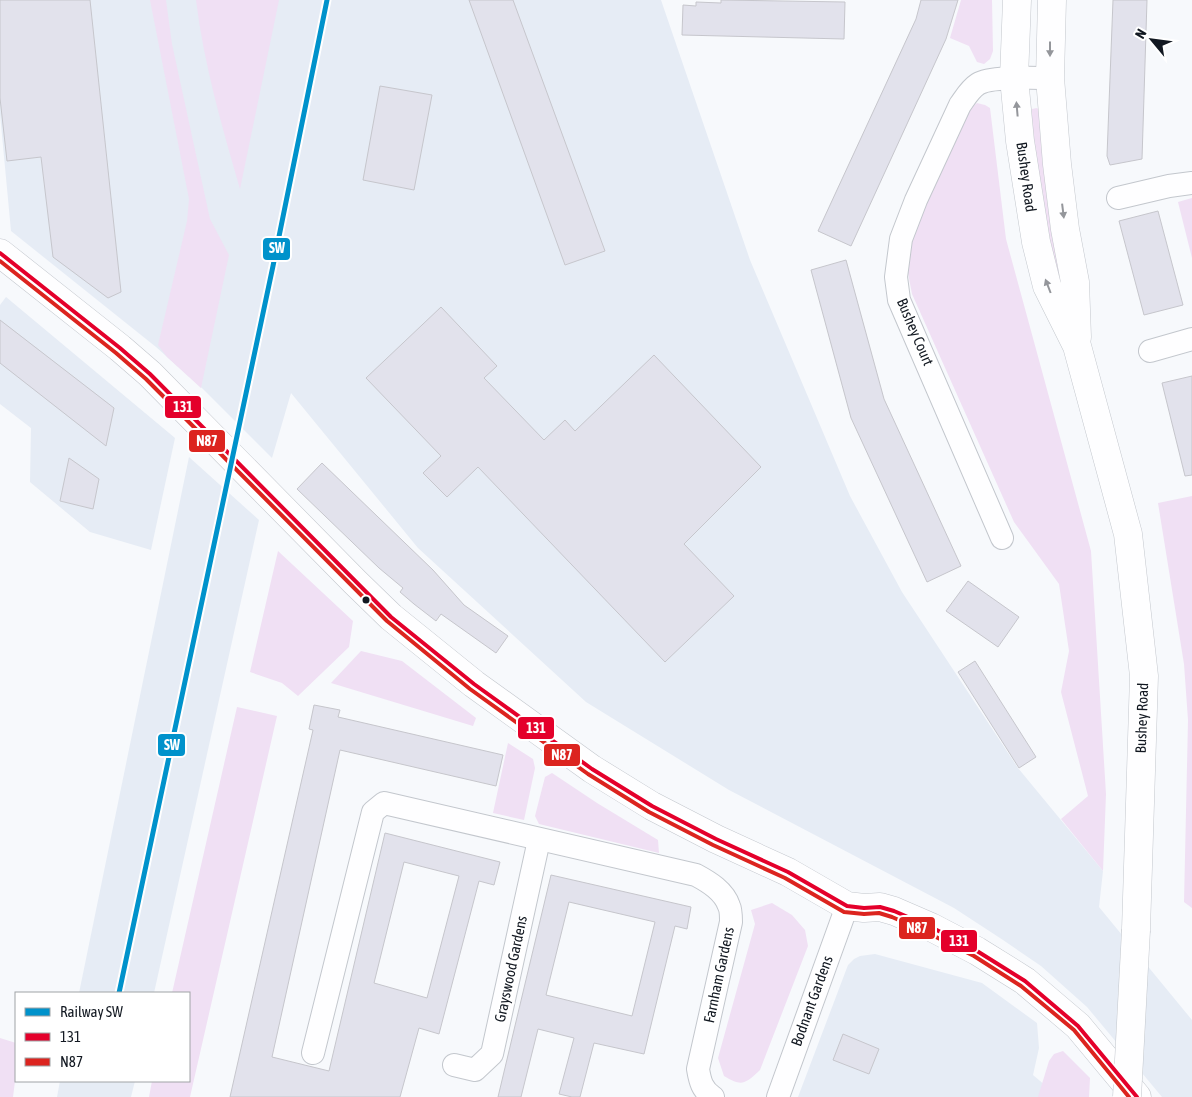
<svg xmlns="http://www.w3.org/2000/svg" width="1192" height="1097" font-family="'Asap Condensed',sans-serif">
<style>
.built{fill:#e6ecf5}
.green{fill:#f0e0f4}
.building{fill:#e2e2ec;stroke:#c6c6cc;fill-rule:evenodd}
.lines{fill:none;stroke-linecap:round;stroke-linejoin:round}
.minor-casing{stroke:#c3c7cd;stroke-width:24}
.secondary-casing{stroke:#c3c7cd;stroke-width:29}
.primary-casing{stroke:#c3c7cd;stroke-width:29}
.minor{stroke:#fefeff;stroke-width:22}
.secondary{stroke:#fefeff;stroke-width:28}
.primary{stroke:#fefeff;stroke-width:28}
.primary-bridge-casing{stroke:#c3c7cd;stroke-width:29;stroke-linecap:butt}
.primary-bridge{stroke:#fefeff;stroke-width:28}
.bus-1-casing{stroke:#fff;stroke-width:8}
.bus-2-casing{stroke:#fff;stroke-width:8}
.bus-1{stroke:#e4002b;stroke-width:4}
.bus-2{stroke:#dc241f;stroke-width:4}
.rail-1-casing{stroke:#fff;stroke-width:9}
.rail-1{stroke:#0092cb;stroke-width:5}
.oneway{fill:#94969b}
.bus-dot{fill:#121821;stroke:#fff;stroke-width:2}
.labels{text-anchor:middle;stroke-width:5;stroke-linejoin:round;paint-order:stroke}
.street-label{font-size:15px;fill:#121821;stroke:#fff}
.line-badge{stroke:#fff;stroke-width:2}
.badge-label{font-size:14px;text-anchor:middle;font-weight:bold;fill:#fff}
</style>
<rect width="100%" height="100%" fill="#f7f9fc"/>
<g class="built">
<path d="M0 0H661L750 260 850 496 902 592 1018 768 1103 871 1099 907 1192 1020V1097H1162L1087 1007 1041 966 1003 940 954 908 729 790 586 702 418 548 291 393 272 458 203 389 156 347 11 231 0 114Z"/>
<path d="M6 297 175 438 151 550 90 532 30 482 31 428 0 404V305Z"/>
<path d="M189 457 259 520 154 993H79Z"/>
<path d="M875 954 982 983 1037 1023 1039 1048 1033 1075 1046 1086 1043 1097H798L848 965 854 959 860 956Z"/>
<path d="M60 1081H135L131 1097H57Z"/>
</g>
<g class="green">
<path d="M150 0H166L172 44 210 219 229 255 201 388 167 357 158 345 187 221 189 199Z"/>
<path d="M196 0H279L240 189C222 127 204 65 196 0Z"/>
<path d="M961 0H992L993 51 990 59 984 64 977 62 969 46 950 38Z"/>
<path d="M977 103 985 105 990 108 1006 239 1091 551 1106 794 1103 871 1061 819 1088 796 1061 692 1069 651 1059 584 1014 522 912 294 906 263 911 230 967 111Z"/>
<path d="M1037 108 1041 112 1049 202 1061 284H1059C1047 227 1036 171 1031 113L1032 109Z"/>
<path d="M1192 198V258L1178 202Z"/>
<path d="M1192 496V908L1184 902 1188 720 1184 664 1158 503Z"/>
<path d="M278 551 353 621 349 647 298 696 282 683 250 672Z"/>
<path d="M361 651 402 661 476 718 473 726 331 683Z"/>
<path d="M237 707 277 716 190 1097H149L152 1081H189V993H172Z"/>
<path d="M508 743 533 759 535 768 524 820 493 813Z"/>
<path d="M552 773 597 803 658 840 659 853 539 824 535 816 545 777Z"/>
<path d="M772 903 792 915 805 930 808 946 760 1070C745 1084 742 1087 724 1076L718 1058 755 924 751 910Z"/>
<path d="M0 1038 16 1043V1073L13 1097H0Z"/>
<path d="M1063 1051 1090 1078 1089 1097H1038L1049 1061 1054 1054Z"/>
</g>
<g class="building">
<path d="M0 0H90L121 292 108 298 53 257 41 157 7 161 0 98Z"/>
<path d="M469 0H513L605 251 565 265Z"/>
<path d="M721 0 845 2 844 39 682 35 683 5 696 6V2L721 3Z"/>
<path d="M921 0H958L946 39 851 246 818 231 916 19Z"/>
<path d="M1113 0H1147L1142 159 1110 165 1107 156Z"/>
<path d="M380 86 432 95 414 190 363 180Z"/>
<path d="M1158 211 1183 305 1144 315 1119 221Z"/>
<path d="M846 260 884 399 961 566 927 582 851 418 811 270Z"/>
<path d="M441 307 497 366 484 378 544 440 565 420 575 431 654 355 761 467 684 544 734 596 665 662 478 467 447 497 423 473 441 456 366 378Z"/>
<path d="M0 320 114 408 106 446 0 363Z"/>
<path d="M1192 376V475L1185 476 1162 383Z"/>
<path d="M69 458 99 479 93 509 60 501Z"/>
<path d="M322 463 433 570 464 605 508 636 496 653 441 614 436 621 414 604 400 592 403 588 379 568 297 489Z"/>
<path d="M968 581 1019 617 998 647 946 611Z"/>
<path d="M975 661 1036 757 1019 768 958 672Z"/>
<path d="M314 705 340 710 338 717 503 755 496 786 340 750 272 1057 329 1071 385 833 500 862 494 885 479 881 439 1034 419 1028 400 1097H230L313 730 309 729ZM404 862 459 876 427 998 374 983Z"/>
<path d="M551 875 691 907 687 929 675 926 644 1054 594 1043 580 1097H572L559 1094 574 1038 538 1029 521 1097H498ZM569 902 655 922 632 1016 546 995Z"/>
<path d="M843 1034 879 1049 869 1074 833 1060Z"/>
</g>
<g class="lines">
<defs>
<g id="minor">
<path d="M1118 198 1169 186 1192 183"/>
<path d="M1150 351 1192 339"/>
<path d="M1002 538 899 300 896 277 901 239 916 200 960 105C965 98 970 89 978 84 991 76 1034 78 1050 78"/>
<path d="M313 1053 373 812 384 803 696 875C709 882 724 891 729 906 731 910 731 917 731 922L698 1069C700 1081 702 1090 713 1097"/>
<path d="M454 1065 475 1070 492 1054 539 840"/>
<path d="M778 1097 847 906"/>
</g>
<path id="secondary" d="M0 253 120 348 150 374 355 582 391 617 474 684 592 769 652 806 716 839 788 872 847 906 864 908 880 907 894 911 931 927 977 951 1025 981 1078 1026 1137 1097"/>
<g id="primary">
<path d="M1017 0 1014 78 1020 141 1036 242 1047 286 1077 346 1128 534 1144 676 1136 930"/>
<path d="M1052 0 1050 78 1057 164 1065 229 1075 282 1077 337"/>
</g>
</defs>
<use href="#minor" class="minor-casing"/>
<use href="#secondary" class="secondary-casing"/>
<use href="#primary" class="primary-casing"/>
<use href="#minor" class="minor"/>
<use href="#secondary" class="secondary"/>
<use href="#primary" class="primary"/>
<defs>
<path id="primary-bridge" d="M1127 1097 1136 930"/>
</defs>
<use href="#primary-bridge" class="primary-bridge-casing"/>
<use href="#primary-bridge" class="primary-bridge"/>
<defs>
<path id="bus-1" d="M0 253 120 348 150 374 391 617 474 684 592 769 652 806 716 839 788 872 847 906 864 908 880 907 894 911 931 927 977 951 1025 981 1078 1026 1137 1097"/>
<path id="bus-2" d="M0 261 116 353 146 379 387 621 470 689 588 774 649 812 713 845 785 878 844 912 864 914 879 913 892 917 928 933 974 956 1021 986 1074 1030 1129 1097"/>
</defs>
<use href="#bus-1" class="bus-1-casing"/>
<use href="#bus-2" class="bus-2-casing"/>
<use href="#bus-1" class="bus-1"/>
<use href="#bus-2" class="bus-2"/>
<defs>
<path id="rail-1" d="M119 993 273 266 327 0"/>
</defs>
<use href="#rail-1" class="rail-1-casing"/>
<use href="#rail-1" class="rail-1"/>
</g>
<defs><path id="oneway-solid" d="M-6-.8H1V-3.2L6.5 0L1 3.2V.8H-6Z" transform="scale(1.25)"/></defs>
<g class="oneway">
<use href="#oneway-solid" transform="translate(1050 49) rotate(90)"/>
<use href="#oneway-solid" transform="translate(1017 109) rotate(-95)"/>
<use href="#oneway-solid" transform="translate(1063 211) rotate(83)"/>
<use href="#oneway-solid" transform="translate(1048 286) rotate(-111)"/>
</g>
<circle class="bus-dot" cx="366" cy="600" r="4.5"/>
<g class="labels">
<g class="street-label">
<text transform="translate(1026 177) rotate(82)" y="5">Bushey Road</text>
<text transform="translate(915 332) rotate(67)" y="5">Bushey Court</text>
<text transform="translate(1142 718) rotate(-88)" y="5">Bushey Road</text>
<text transform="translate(511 969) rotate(-78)" y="5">Grayswood Gardens</text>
<text transform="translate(719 975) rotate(-78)" y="5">Farnham Gardens</text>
<text transform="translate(812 1001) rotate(-70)" y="5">Bodnant Gardens</text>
</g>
</g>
<g class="line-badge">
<rect x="262" y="237" width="29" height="24" rx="5" fill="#0092cb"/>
<rect x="164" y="395" width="38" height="24" rx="5" fill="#e4002b"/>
<rect x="188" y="429" width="38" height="24" rx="5" fill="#dc241f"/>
<rect x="517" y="716" width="38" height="24" rx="5" fill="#e4002b"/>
<rect x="157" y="733" width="29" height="24" rx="5" fill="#0092cb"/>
<rect x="543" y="743" width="38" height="24" rx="5" fill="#dc241f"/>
<rect x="898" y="916" width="38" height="24" rx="5" fill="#dc241f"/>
<rect x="940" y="929" width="38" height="24" rx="5" fill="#e4002b"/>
</g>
<g class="badge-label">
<text x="277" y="253">SW</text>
<text x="183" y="412">131</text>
<text x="207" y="446">N87</text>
<text x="536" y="733">131</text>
<text x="172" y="750">SW</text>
<text x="562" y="760">N87</text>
<text x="917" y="933">N87</text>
<text x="959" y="946">131</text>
</g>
<rect x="15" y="992" width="175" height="90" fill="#ffffff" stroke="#a0a3a6"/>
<rect x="25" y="1008" width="25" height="8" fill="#0092cb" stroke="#a0a3a6"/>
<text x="60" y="1017" font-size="15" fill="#121821">Railway SW</text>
<rect x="25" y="1033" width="25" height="8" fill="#e4002b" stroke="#a0a3a6"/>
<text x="60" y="1042" font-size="15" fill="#121821">131</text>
<rect x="25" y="1058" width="25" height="8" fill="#dc241f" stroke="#a0a3a6"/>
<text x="60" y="1067" font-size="15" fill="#121821">N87</text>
<g transform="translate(1152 40) rotate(299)" stroke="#ffffff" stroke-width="4" paint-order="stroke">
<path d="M0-4L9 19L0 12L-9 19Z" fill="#121821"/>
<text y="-8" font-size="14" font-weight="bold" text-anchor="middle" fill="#121821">N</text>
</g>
</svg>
